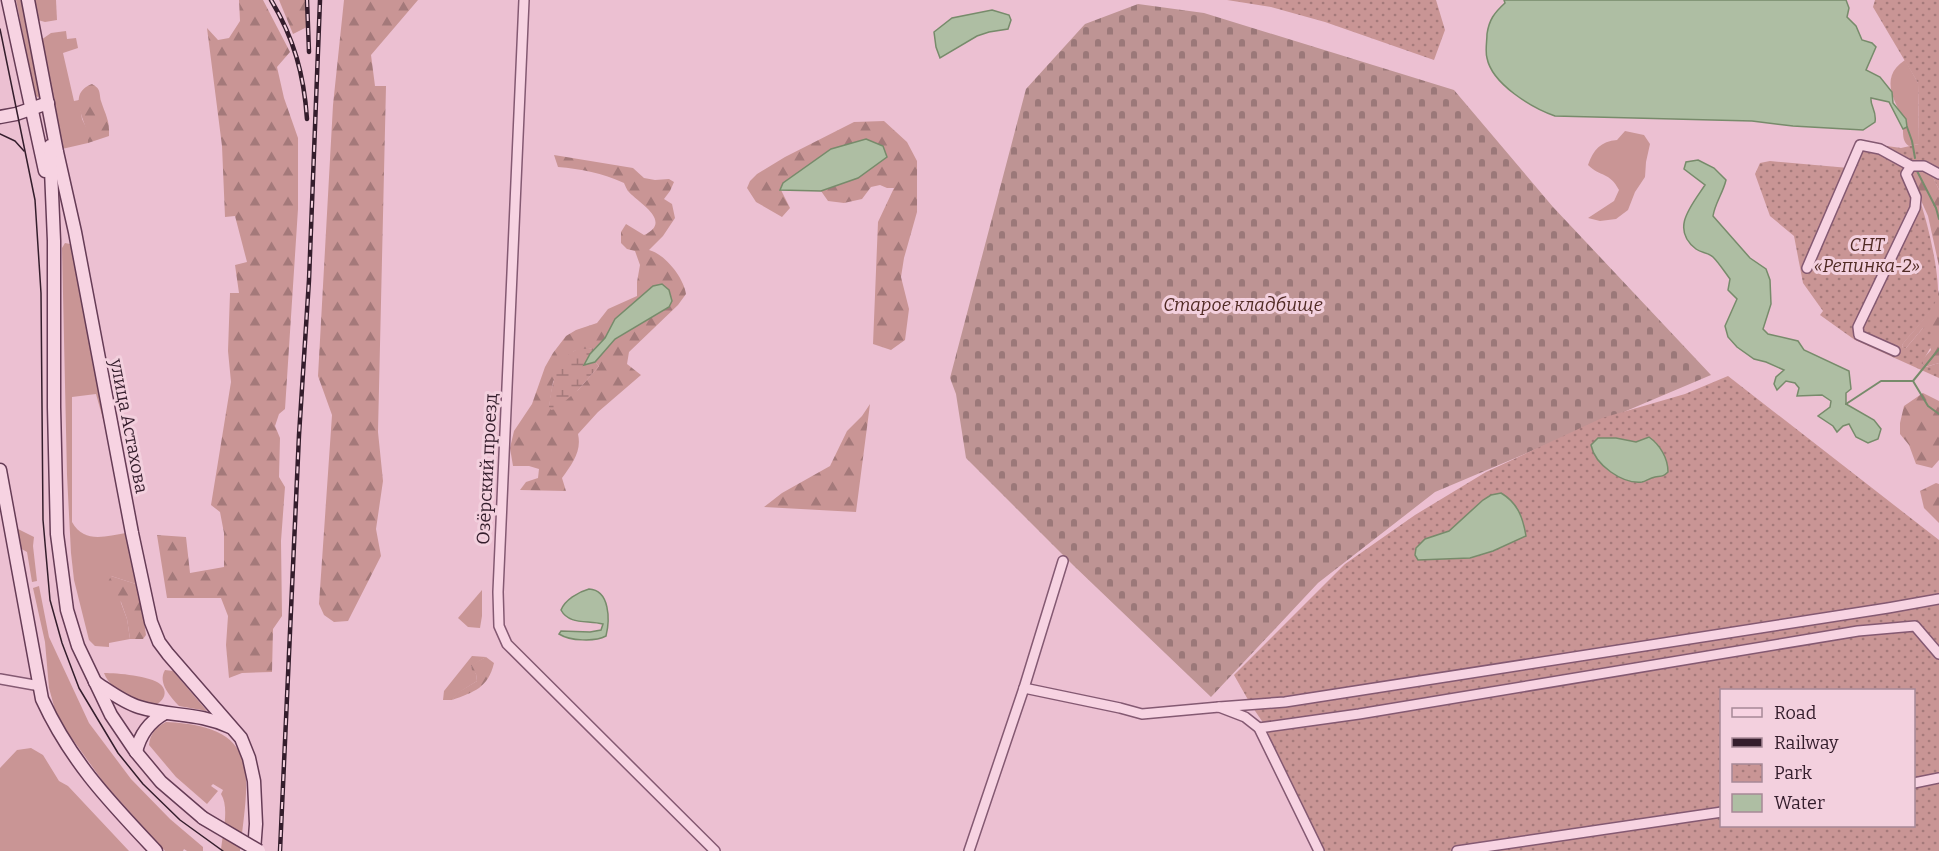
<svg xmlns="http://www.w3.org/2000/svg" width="1939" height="851" font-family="Bitter,serif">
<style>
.grass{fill:#c99595}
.forest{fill:url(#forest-firs);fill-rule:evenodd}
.wetland{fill:url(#wetland-marsh)}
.cemetery{fill:url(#cemetery-stones)}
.park{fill:url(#park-dots);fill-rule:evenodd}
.water{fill:#aebea3;stroke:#778b6b;stroke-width:1.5}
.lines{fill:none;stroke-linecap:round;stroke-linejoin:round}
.stream{stroke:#778b6b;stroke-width:2}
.street-casing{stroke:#845972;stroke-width:12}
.secondary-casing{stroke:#663c56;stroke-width:15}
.street{stroke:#f7d3e2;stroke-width:9}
.secondary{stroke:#f7d3e2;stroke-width:12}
.tram{stroke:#341d2c;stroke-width:1.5}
.rail-casing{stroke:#341d2c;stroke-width:4.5}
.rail{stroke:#f3d0de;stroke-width:2;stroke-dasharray:7;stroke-linecap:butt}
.secondary-bridge-casing{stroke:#663c56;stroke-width:15;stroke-linecap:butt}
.secondary-bridge{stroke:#f7d3e2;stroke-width:12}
.labels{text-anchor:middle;stroke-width:6;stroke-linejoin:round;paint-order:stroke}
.park-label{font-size:18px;font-style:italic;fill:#502a24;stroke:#f3d0de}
.street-label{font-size:18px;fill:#341d2c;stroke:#f3d0de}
</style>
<defs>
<pattern id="forest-firs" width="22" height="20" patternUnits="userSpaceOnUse" patternTransform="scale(1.5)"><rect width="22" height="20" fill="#c99595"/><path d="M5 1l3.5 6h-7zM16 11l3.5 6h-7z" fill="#a4797a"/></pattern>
<pattern id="wetland-marsh" width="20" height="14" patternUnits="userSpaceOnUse" patternTransform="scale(1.5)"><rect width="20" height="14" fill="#c99595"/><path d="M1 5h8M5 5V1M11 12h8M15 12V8" fill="none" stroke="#a4797a"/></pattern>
<pattern id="cemetery-stones" width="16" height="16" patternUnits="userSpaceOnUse" patternTransform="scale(1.5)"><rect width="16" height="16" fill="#be9494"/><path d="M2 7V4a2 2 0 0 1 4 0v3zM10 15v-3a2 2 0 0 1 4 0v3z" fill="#9b7879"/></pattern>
<pattern id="park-dots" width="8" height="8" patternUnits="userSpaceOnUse" patternTransform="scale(1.5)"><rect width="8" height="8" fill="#c99595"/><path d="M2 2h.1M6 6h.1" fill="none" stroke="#a4797a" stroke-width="1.8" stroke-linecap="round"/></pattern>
</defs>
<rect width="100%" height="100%" fill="#ecc0d2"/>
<g class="grass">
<path d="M16 0H24L41 97 39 98 35 95Z"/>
<path d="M32 0H56L57 20 45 22 38 20Z"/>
<path d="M66 31 67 39 76 38 78 48 63 53 74 101 79 100 82 119 88 131V143L62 149 41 40 51 33Z"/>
<path d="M1905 60 1918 83 1919 144 1909 146C1903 142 1903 136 1903 129L1907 127C1898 105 1876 79 1905 60Z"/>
<path d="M1625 131 1644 135 1650 144 1646 162 1645 177 1635 192 1628 210 1616 219 1600 221 1588 218 1614 201 1619 190C1610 172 1600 177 1588 165 1593 150 1601 141 1617 140Z"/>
<path d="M65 243 70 244 72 248 110 444 96 394 72 397V522C84 544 106 536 126 533L130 541 139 585 111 576 127 619 130 639 109 643V647L95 646 89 640 74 580 71 553 67 475 62 248Z"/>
<path d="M16 528 34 537 33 546 37 581 32 582 27 552 18 547Z"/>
<path d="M39 586 49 637 89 723 131 779 170 819 203 847V851H187L184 849 183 851H165L104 783 68 733 55 710 49 688 45 642 33 588Z"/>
<path d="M482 590V616L480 628 468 627 458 618Z"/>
<path d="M472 656 486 657 471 666 476 674 477 681 458 693 452 700H443L444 691Z"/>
<path d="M165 670 173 671 207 711 179 706C171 697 157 683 165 670Z"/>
<path d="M104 673C117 673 151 676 160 684 173 695 156 710 144 706 139 704 133 699 128 696 118 690 108 684 104 673Z"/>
<path d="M166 722C264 726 248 776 240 851H221C222 835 230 808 221 794L223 790 213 784 211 786 218 791 207 804 176 777 149 745C150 734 156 727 166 722Z"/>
<path d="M31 748 43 755 59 781 68 786 129 851H0V768L17 750Z"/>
</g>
<g class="forest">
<path d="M239 0H263L290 52 277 67 284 98 298 138V209L285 409 279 414 275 426 280 438 279 477 285 487 281 541 282 616 273 629 272 672 242 673 229 678 226 645 228 616 221 598H167L157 535 186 537 190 573 224 567V533L220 512 211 505 231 382 228 351 230 293H239L235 265 247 262 235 216 225 217 222 146 207 28 218 40 229 38 240 21Z"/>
<path d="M279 0H308L307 27 293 34Z"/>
<path d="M344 0H418L371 55 375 86H386L378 432 383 481 376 529 381 556 348 621 334 622 324 615 319 604 332 415 318 376 333 105Z"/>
<path d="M92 84C101 89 99 92 101 101 105 114 110 120 109 136L88 143C91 125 63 95 92 84Z"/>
<path d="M884 121 907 142 917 161V212L904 258 901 277 909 309 905 340 891 350 873 344 878 222 894 188H887L880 185 871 187 862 199 844 203 828 201 821 191 858 178 831 149 783 183 781 190 790 208 782 217 756 202 747 188 750 181 757 174 785 157 854 122Z"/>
<path d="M554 155 633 168 644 178 655 180 669 179 674 182 670 191 664 199 672 204 675 218 663 236 649 250C665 254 684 278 686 294L678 305 629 352 627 364 641 375 598 412 578 434C582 451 572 464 562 478L566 491 520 490 526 482 538 478 539 469 529 466H513L510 448 514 431 532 404 545 367 553 353 566 336 576 330 597 323 608 309 637 296V282L640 265 635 251 627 249 621 243V232L626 224 644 235C674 221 637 202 628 191 627 190 625 185 624 183 602 173 581 169 558 167ZM662 284 669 290 672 301 669 307 615 339 595 362 599 366 578 390 549 407 553 382 564 361 574 351 595 348 605 338 615 319 653 286Z"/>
<path d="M1916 168 1931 173 1939 190V266L1928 216 1910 176 1911 171Z"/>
<path d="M1939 290V363L1925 367 1922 364V360L1931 350 1923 328 1906 348H1903L1902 345C1915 328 1934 311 1939 290Z"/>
<path d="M1923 393 1939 401V460L1932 468 1916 464 1909 445 1900 434V423L1904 406Z"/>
<path d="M870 404 856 512 764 507 782 493 830 466 847 431 862 416Z"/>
<path d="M1936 483 1939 484V523L1924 508 1920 491Z"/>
<path d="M111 576 139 585 146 635 143 639H130L127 619 121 602 112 597 108 582Z"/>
<path d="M486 657 494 663C488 688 474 692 452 700L457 693 477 681 476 674 472 670 471 665Z"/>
</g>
<path class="wetland" d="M595 348 590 354 585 365 595 362 599 366 578 390 556 409 551 410 549 407C551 389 556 358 576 350 581 348 590 349 595 348Z"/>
<path class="cemetery" d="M1138 4 1204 13 1454 90 1553 207 1711 375 1435 492 1318 583 1211 697 1073 565 966 458 956 394 950 378 1026 89 1085 24Z"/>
<g class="park">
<path d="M1227 0H1436L1445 30 1434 60 1325 22 1271 7Z"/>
<path d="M1875 0H1939V190L1931 173 1922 168 1911 171 1910 176C1924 203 1939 266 1938 296 1931 314 1914 330 1902 345L1903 348H1906L1923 328 1929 327C1939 345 1927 349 1922 364L1926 367 1939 363V378L1855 340 1820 315 1823 311 1803 283 1794 236 1770 216 1755 174 1760 163 1770 161 1849 168 1859 142 1901 148 1919 144 1918 83 1873 7Z"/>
<path d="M1728 376 1939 540V851H1321L1277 756 1266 727 1251 705 1234 675 1345 564 1415 515 1486 472 1602 418 1685 394ZM1722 690H1914V826H1722Z"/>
</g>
<g class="water">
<path d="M1504 0H1846L1849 8 1847 17 1856 26 1862 40 1872 43 1876 47 1866 70 1880 77 1892 92 1893 103 1906 119 1907 127 1903 129 1889 102 1871 98C1870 106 1877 111 1875 122L1863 130 1793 126 1752 121 1555 116C1532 108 1492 84 1487 58 1485 51 1487 41 1487 34 1489 20 1494 13 1505 3Z"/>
<path d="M992 10 1009 15 1011 20 1008 29 989 32 977 36 940 58 936 47 934 32 952 18Z"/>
<path d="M866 139 883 146 887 157 858 178 821 191 780 190 783 183 831 149Z"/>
<path d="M1698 160 1714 168 1726 180C1723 193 1715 203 1713 216L1750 258 1766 269 1770 280 1771 304 1763 329 1768 334 1798 341 1804 350 1849 371 1851 389 1846 393V404L1874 420 1881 429 1878 439 1868 443 1856 437 1849 424 1843 426 1837 432 1833 426 1818 416 1830 407 1831 401 1822 395 1797 396 1799 388 1795 383 1786 381 1777 390 1774 384 1776 377 1784 370 1766 362 1754 359 1737 347 1728 337 1725 326 1737 299 1728 290 1730 279C1724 271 1719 263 1713 257 1708 252 1701 253 1696 249 1670 229 1691 206 1705 185L1684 169 1686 162Z"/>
<path d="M662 284 669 290 672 301 669 307 615 339 595 362 584 365 590 354 605 338 615 319 653 286Z"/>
<path d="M1649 437C1660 445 1668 458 1668 472 1663 477 1661 476 1655 477 1650 478 1646 481 1642 482 1622 484 1595 465 1591 445L1598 438H1616L1636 442Z"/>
<path d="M1501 493C1518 503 1523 518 1526 536L1493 551 1470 558 1418 560 1415 555 1416 548 1425 539 1449 531 1483 500 1491 495Z"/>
<path d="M589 589C610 590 610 620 606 636 595 642 570 641 559 634L561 631 590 632 601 630 603 624C587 620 569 625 561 610 565 600 578 592 589 589Z"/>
</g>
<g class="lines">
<g class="stream">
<path d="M1907 127 1912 141 1915 158"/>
<path d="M1917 171 1936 208 1939 219"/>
<path d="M1913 381 1939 349"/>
<path d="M1846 404 1881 381H1913L1928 406 1939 414"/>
</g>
<defs>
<g id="street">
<path d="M524 0 498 592 499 626 507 644 715 851"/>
<path d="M1807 268 1860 145 1880 149 1911 166H1924L1939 174"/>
<path d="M1895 351 1859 335 1858 327 1915 208 1916 197 1906 174 1911 166"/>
<path d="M0 679 40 686"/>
<path d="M1024 688 1120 708 1142 714 1219 707 1245 717 1259 728 1319 851"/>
<path d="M1219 707 1285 702 1888 608 1939 599"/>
<path d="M1259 728 1359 714 1858 631 1915 626 1939 654"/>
<path d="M1914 783 1939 778"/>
<path d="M969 851 1024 688 1063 561"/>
<path d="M1457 851 1722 812"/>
</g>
<g id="secondary">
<path d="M8 0 45 171"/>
<path d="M28 0 57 152 75 232 132 533 151 622 159 642 168 654 241 738 249 758 254 781 256 824 254 851"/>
<path d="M0 117 16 114 48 103"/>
<path d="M50 146 54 241V407L57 534 67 610 78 646 111 715 136 752 161 782 203 818"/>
<path d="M0 470 42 699C71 762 109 801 156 851"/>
<path d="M95 682C109 691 123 702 139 707 171 717 197 712 230 727"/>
<path d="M136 752C140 734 149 722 165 713"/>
</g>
</defs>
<use href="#street" class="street-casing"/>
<use href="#secondary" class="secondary-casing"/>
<use href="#street" class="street"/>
<use href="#secondary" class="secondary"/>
<g class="tram">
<path d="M0 29 35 200 41 293 43 520 50 600 62 643 79 688 118 753 143 784 180 820 223 851"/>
<path d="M0 134 15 141 24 151"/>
</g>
<defs>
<g id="rail">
<path d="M271 0C294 38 304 75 307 119"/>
<path d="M307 0 309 52"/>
<path d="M280 851 299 435 309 280 320 0"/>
</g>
</defs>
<use href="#rail" class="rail-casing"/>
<use href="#rail" class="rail"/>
<defs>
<path id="secondary-bridge" d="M203 818 259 851"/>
</defs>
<use href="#secondary-bridge" class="secondary-bridge-casing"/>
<use href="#secondary-bridge" class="secondary-bridge"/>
</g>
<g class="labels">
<g class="park-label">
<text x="1867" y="251">СНТ<tspan x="1867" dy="21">«Репинка-2»</tspan></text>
<text x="1243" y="311">Старое кладбище</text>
</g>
<g class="street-label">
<text transform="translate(129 426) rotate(79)" y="6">улица Астахова</text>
<text transform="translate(487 469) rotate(-87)" y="6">Озёрский проезд</text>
</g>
</g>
<rect x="1720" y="689" width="195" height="138" fill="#f3d0de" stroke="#a78897" stroke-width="1.5"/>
<rect x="1732" y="708" width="30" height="9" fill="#f7d3e2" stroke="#a78897" stroke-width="1.5"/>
<text x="1774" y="719" font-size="18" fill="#341d2c">Road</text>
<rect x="1732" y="738" width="30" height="9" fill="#341d2c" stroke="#a78897" stroke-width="1.5"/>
<text x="1774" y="749" font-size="18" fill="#341d2c">Railway</text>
<rect x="1732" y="764" width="30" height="18" fill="url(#park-dots)" stroke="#a78897" stroke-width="1.5"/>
<text x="1774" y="779" font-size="18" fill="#341d2c">Park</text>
<rect x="1732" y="794" width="30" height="18" fill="#aebea3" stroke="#a78897" stroke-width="1.5"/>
<text x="1774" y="809" font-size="18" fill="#341d2c">Water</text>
</svg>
